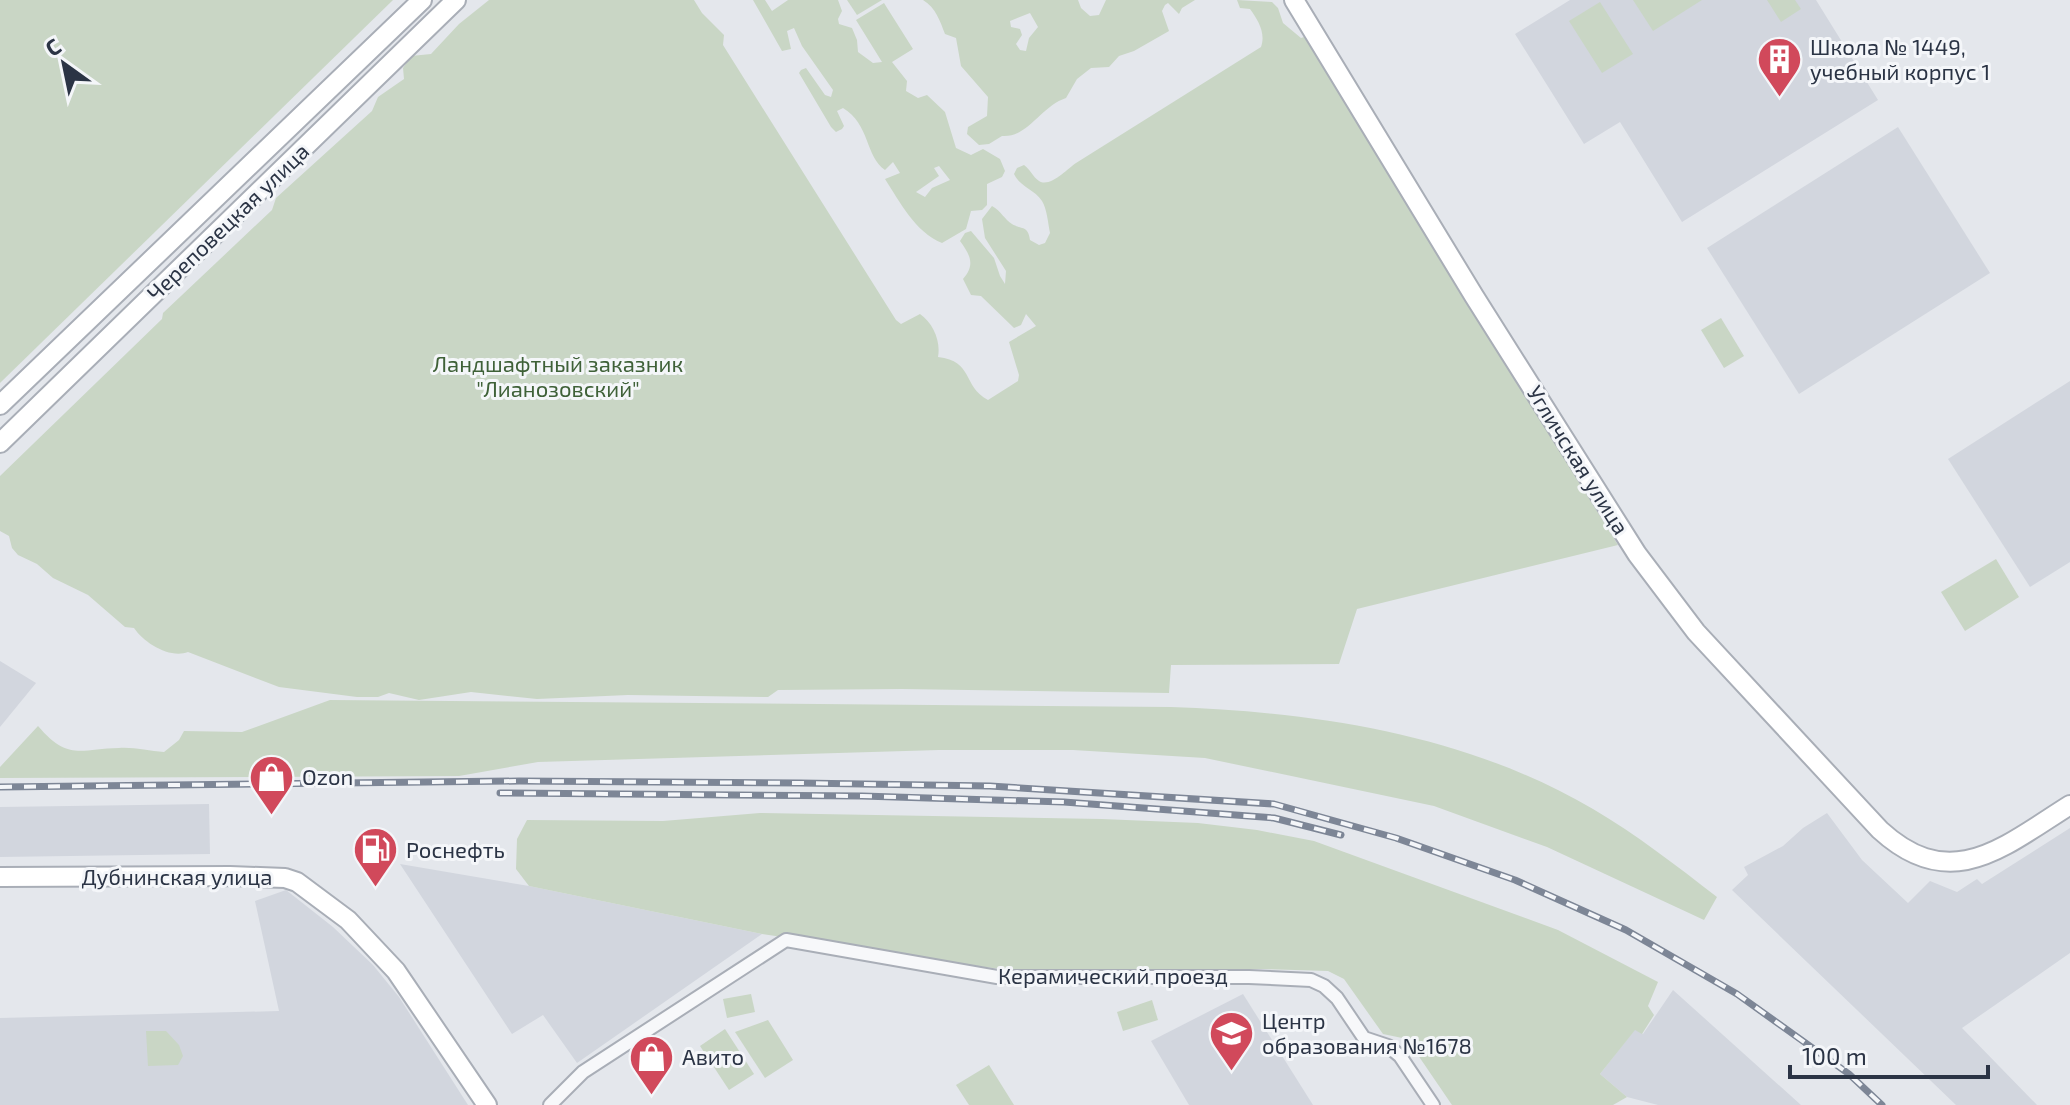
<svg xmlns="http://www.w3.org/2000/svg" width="2070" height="1105" font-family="'Exo 2',sans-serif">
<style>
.built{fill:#d2d6de}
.green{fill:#c9d6c5;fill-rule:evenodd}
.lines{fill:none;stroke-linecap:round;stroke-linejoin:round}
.street-casing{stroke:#a9aeb7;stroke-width:16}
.secondary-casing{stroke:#a9aeb7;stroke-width:22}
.street{stroke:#f7f8fa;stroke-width:12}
.secondary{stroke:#fff;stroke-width:18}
.rail-casing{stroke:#7d8696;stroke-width:7}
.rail{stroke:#f4f6f9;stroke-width:4;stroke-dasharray:12;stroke-linecap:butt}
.labels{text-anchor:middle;stroke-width:6;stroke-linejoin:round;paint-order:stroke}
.poi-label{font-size:22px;fill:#2b3445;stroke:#f4f6f9;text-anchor:start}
.street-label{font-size:22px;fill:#2b3445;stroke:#f4f6f9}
.park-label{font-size:22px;fill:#3f6138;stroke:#f4f6f9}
</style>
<rect width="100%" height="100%" fill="#e4e7ec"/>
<g class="built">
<path d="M1570 0H1816L1878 100 1682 222 1620 122 1584 144 1515 34Z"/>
<path d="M1898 127 1990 273 1799 394 1707 248Z"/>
<path d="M2070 381V562L2030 587 1948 459Z"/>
<path d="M0 661 36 683 0 727Z"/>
<path d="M209 804 210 854 0 857V807Z"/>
<path d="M1827 813 1862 860 1908 903 1930 881 1957 892 1977 879 1982 884 2070 828V953L1962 1028 2037 1105H1956L1732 890 1748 875 1744 867 1783 846 1803 828Z"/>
<path d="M400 864 529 886 762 934 577 1063 543 1015 512 1034Z"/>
<path d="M286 890 333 927 373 965 399 997 468 1105H0V1018L279 1011 255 901Z"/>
<path d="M1673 990 1801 1105H1658L1627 1097 1600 1074 1635 1029 1643 1034Z"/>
<path d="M1243 994 1313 1105H1189L1151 1041Z"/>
</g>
<g class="green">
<path d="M0 0H393L0 383Z"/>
<path d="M489 0H694L702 13 724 35 723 45 896 320 901 324 920 314C933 323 941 341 938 357 974 361 962 386 988 400L1018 381 1019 375 1009 342 1036 326 1026 314 1021 325 1014 328 981 296 971 295 963 279C975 265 971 256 960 241L965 233 971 231 994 258 1000 276 1005 284 1006 271 985 238 982 219 992 206C1001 211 1005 220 1012 224 1022 230 1028 225 1030 240L1039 245 1045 243 1050 233C1048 223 1047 209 1042 201 1034 189 1020 187 1014 174L1017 168 1024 165C1030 169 1033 177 1039 181 1050 188 1067 169 1076 163L1261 47C1266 33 1258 20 1250 9L1240 8 1237 0 1272 2 1278 8 1283 23 1301 38 1304 37 1378 153V157L1618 545 1357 609 1339 664 1171 665 1169 693 902 689 778 690 768 697 628 695 537 699 471 692 419 700 389 693 378 697H357L279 687 188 652C170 659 144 643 134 628L125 627 88 595 53 578 37 564 18 555 12 548 9 536 0 531V476L162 319 163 313 272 210 276 198 372 111 378 97 404 79 403 68 411 56 431 54 459 24Z"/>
<path d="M753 0H765L772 11 788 0H838L842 11 838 19 839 24 852 28 857 40 858 52 873 63 882 62 856 20 884 3 913 49 892 62 907 81 906 91 918 98 927 95 945 112 956 148 971 155 983 149 1000 159 1005 171 1002 177 987 184V205L982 210 971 211 966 229 942 243C915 232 900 202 885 179L900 173 893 162 885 170C865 156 870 124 843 108L837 111 844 126 842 129 836 132 831 127 799 73 801 70 806 68 825 95 831 97 833 90 802 46 794 28 787 31 791 49 782 51ZM939 166 950 180 932 188 925 197 916 192 939 176 934 168Z"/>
<path d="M847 0H882L857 15Z"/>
<path d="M923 0H1078L1081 8 1090 16 1099 15 1106 0H1195L1182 8 1179 14 1168 3 1165 5 1162 11 1169 31 1134 51 1119 56 1109 67 1091 68 1077 79 1066 98C1041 106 1028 138 1002 136L989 144 979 145 967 134 968 127 987 116 988 97 961 66 956 38 945 34C940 21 936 8 923 0ZM1030 13 1038 27 1029 38 1026 51 1020 50 1016 44 1022 35 1020 29 1011 27 1010 21Z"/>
<path d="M1633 0H1702L1653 31Z"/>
<path d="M1767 0H1795L1801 9 1781 22Z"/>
<path d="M1600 2 1633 54 1602 73 1569 21Z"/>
<path d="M1721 318 1744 356 1724 368 1701 330Z"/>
<path d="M1996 559 2019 597 1965 631 1941 592Z"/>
<path d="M330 700 1171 707C1316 712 1465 734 1593 809 1637 835 1677 866 1717 897L1704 920 1547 847 1434 806 1205 758 1073 750H939L538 762 459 776 0 778V767L38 726C68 761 79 749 119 748 134 747 149 751 164 752L179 740 184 731 242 732Z"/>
<path d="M760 813 1102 819 1198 823 1257 830 1314 841 1558 930 1658 982 1648 1006 1654 1015 1642 1034 1635 1030 1600 1074 1627 1097 1613 1105H1452L1407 1039 1383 1034 1344 979 1328 971 1265 969 1020 971 984 967 762 934 529 886 516 869 517 839 527 820 663 821Z"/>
<path d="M751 994 755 1012 727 1018 723 999Z"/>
<path d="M1152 1000 1158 1020 1123 1031 1117 1012Z"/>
<path d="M768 1020 793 1060 765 1078 735 1032Z"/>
<path d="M725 1029 754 1074 729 1090 700 1046Z"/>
<path d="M166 1031 179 1045 183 1056 178 1065 148 1066 146 1031Z"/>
<path d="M989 1065 1014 1105H969L956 1085Z"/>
</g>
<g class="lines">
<defs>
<path id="street" d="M550 1105 583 1072 786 940 997 977H1249L1311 980 1324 986 1337 998 1364 1038 1388 1046 1400 1056 1433 1105"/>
<g id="secondary">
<path d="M1294 0 1474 296 1637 554 1696 632 1880 830C1951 895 2003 847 2070 805"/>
<path d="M0 405 422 0"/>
<path d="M0 443 456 0"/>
<path d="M0 877 230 876 285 878 297 882 348 920 396 971 487 1105"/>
</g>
</defs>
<use href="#street" class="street-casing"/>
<use href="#secondary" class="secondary-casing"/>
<use href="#street" class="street"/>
<use href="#secondary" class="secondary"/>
<defs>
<g id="rail">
<path d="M0 787 519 781 800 783 990 786 1274 804 1396 838 1515 880 1626 930 1737 994 1849 1074 1882 1105"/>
<path d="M500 793 862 796 1064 802 1274 818 1341 835"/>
</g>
</defs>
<use href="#rail" class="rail-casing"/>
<use href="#rail" class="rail"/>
</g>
<defs>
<symbol id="building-pin" viewBox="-11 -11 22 30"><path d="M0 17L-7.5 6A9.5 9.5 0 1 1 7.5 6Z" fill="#d1495b" stroke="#f4f6f9"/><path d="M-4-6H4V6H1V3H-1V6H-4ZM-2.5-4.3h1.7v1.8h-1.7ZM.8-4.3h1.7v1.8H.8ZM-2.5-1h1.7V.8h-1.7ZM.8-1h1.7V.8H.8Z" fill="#fff"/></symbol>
<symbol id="shop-pin" viewBox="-11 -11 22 30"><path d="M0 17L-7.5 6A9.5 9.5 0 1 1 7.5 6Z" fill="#d1495b" stroke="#f4f6f9"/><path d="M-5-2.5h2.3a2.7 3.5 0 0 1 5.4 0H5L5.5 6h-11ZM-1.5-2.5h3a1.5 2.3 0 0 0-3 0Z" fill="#fff"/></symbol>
<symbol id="fuel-pin" viewBox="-11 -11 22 30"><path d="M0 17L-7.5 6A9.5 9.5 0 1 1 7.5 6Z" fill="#d1495b" stroke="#f4f6f9"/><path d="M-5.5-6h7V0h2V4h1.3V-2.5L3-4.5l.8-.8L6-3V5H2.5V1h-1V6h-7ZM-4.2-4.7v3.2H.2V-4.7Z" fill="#fff"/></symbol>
<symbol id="school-pin" viewBox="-11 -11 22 30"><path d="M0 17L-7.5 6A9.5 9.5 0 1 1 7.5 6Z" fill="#d1495b" stroke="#f4f6f9"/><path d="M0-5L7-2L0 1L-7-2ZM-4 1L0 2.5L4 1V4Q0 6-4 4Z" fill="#fff"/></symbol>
</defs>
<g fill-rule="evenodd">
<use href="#building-pin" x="1754" y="34" width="51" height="69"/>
<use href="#shop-pin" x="246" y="752" width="51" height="69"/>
<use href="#fuel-pin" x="350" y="824" width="51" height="69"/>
<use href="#school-pin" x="1206" y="1008" width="51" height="69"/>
<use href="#shop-pin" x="626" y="1032" width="51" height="69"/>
</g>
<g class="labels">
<g class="poi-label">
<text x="1810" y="55">Школа № 1449,<tspan x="1810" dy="25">учебный корпус 1</tspan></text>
<text x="302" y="785">Ozon</text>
<text x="406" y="858">Роснефть</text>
<text x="1262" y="1029">Центр<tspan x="1262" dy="25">образования №1678</tspan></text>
<text x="682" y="1065">Авито</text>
</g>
<g class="street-label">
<text transform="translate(228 222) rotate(-44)" y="8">Череповецкая улица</text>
<text transform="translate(1578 460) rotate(58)" y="8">Угличская улица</text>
<text x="177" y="885">Дубнинская улица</text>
<text x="1113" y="984">Керамический проезд</text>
</g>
<g class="park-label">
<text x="558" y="372">Ландшафтный заказник<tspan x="558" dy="25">"Лианозовский"</tspan></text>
</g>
</g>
<g transform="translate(64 64) rotate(327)" stroke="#f4f6f9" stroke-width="6" paint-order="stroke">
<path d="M0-6L14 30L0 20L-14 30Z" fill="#2b3445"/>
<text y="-12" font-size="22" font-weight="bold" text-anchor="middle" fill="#2b3445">С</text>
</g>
<path d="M1790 1065v12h198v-12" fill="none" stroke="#2b3445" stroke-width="4"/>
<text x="1802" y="1065" font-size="24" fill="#2b3445" stroke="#f4f6f9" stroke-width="6" paint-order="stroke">100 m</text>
</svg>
